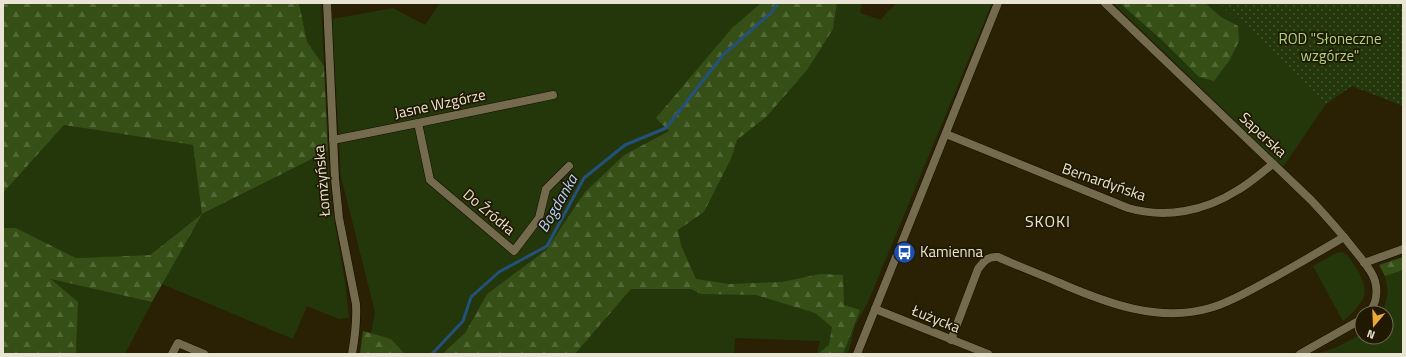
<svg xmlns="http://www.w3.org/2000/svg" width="1406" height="357" font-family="'Titillium Web',sans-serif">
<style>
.grass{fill:#24370b}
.forest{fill:url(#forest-firs)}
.garden{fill:url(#garden-dots)}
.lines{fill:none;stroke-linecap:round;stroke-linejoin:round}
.stream{stroke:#24517c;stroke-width:3}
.street-casing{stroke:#120a00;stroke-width:9}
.street{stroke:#746a4d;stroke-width:8}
.labels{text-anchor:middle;stroke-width:3.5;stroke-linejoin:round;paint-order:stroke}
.park-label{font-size:15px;fill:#aad381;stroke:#201800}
.street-label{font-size:15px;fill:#e9e4d4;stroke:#201800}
.poi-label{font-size:15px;fill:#e9e4d4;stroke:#201800;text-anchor:start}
.water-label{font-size:16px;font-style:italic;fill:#acd3fb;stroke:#201800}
.neighbourhood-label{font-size:16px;letter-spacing:1px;fill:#e9e4d4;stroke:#201800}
</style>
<defs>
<pattern id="forest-firs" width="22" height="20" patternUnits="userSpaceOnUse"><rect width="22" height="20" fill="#364f17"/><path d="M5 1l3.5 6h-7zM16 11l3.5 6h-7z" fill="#536838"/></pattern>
<pattern id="garden-dots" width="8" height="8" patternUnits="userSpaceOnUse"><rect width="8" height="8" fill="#24370b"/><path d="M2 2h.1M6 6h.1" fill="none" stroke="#44542e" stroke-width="1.8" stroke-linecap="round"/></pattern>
</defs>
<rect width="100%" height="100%" fill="#2a2105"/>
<g class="grass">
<path d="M299 3H321L324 66 307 42Z"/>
<path d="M440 3H761L732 28 657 118 669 131 624 155 585 192 546 250 487 294 465 333 442 354H405L391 339 371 334 375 312 341 177 332 19 393 8 425 25Z"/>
<path d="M837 3H862L860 13 881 20 886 13 897 3H992L868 302 855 326 848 354H817L820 341 735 338 734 354H575L631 289H691L696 279 681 245 678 230 704 212 731 159 736 140 767 116 833 29Z"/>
<path d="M1113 3H1219L1326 104 1283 167Z"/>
<path d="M64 125 193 145 203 214 328 151 331 201 345 282 349 318 339 319 307 306 293 339 162 284 201 215 150 255 76 258 16 228H3V193Z"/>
<path d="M1342 252C1349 255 1352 262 1356 268 1373 294 1363 303 1343 321L1313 266 1336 253Z"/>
<path d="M1403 270V354H1316L1335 348 1362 334V337H1386V313H1383L1388 293 1385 276Z"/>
<path d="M50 278 152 302 125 354H76L78 302Z"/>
</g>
<g class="forest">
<path d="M3 3H299L307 42 324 66 328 151 202 214 152 302 51 279 78 302 76 354H3V228H16L76 258 150 255 202 214 193 145 64 125 3 193Z"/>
<path d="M761 3H837L833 29 807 70 767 116 737 140 731 159 704 212 678 230 681 245 696 279 729 284 782 282 820 274 843 275 844 305 860 310 843 354H818L829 345 832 327 815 313 756 295 701 294 691 289H631L575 354H442L465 333 487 294 546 250 585 192 624 155 669 131 656 118 732 28Z"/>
<path d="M1120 3H1205L1221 17 1238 26 1239 41 1229 61 1214 81 1199 77 1163 41Z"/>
<path d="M1403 257V270L1385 276 1379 265Z"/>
<path d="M363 331 391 339 405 354H360Z"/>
</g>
<path class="garden" d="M1219 3H1403V106L1352 86 1326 104Z"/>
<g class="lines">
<path class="stream" d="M432 354 463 321 471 297 499 272 547 246 584 178 625 145 666 128 723 55 772 12 777 3"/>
<defs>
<g id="street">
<path d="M327 3 335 179 339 218 356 304C357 321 355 337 352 354"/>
<path d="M1105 3 1311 200C1327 217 1342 234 1356 252 1363 261 1372 270 1375 281 1378 292 1376 304 1369 313"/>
<path d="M418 123 430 180 514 251 539 218 546 189 569 166"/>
<path d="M946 134 1128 208C1166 219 1205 211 1238 190 1250 183 1261 173 1273 164"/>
<path d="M333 140 418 123 553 95"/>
<path d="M1364 263 1403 249"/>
<path d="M875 309 988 354"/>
<path d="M951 340 978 269C984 261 988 256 998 257 1018 266 1039 274 1060 283 1106 303 1159 323 1210 308 1228 303 1245 293 1262 284 1290 269 1317 253 1344 237"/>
<path d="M172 354 178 343 204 354"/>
<path d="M857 354 998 3"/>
<path d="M1300 354 1362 319"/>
</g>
</defs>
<use href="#street" class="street-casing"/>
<use href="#street" class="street"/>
</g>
<defs>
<symbol id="bus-disc" viewBox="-11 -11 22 22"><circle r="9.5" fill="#1a4fb4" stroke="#201800"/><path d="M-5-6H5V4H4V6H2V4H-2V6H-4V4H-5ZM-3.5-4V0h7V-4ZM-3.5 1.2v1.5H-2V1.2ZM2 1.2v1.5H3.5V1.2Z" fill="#fff"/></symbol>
</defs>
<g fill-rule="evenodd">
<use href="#bus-disc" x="892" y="240" width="25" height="25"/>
</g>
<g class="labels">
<g class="park-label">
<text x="1330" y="44">ROD "Słoneczne<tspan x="1330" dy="17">wzgórze"</tspan></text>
</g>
<g class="street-label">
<text transform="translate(440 104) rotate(-12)" y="5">Jasne Wzgórze</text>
<text transform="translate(1263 135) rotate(43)" y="5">Saperska</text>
<text transform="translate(322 181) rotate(-95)" y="5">Łomżyńska</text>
<text transform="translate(1104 182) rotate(19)" y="5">Bernardyńska</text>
<text transform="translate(489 212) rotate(40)" y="5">Do Źródła</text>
<text transform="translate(936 319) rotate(22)" y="5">Łużycka</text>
</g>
<g class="poi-label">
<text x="920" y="257">Kamienna</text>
</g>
<g class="water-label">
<text transform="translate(557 203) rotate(-60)" y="6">Bogdanka</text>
</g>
<g class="neighbourhood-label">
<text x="1048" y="227">SKOKI</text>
</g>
</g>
<rect width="1406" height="357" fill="none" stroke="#e9e4d4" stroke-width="8"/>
<g transform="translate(1374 325) rotate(199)"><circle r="19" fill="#201800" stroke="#706a55"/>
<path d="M0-3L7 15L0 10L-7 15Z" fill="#eea73d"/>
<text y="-6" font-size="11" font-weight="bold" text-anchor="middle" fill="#e9e4d4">N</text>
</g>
</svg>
